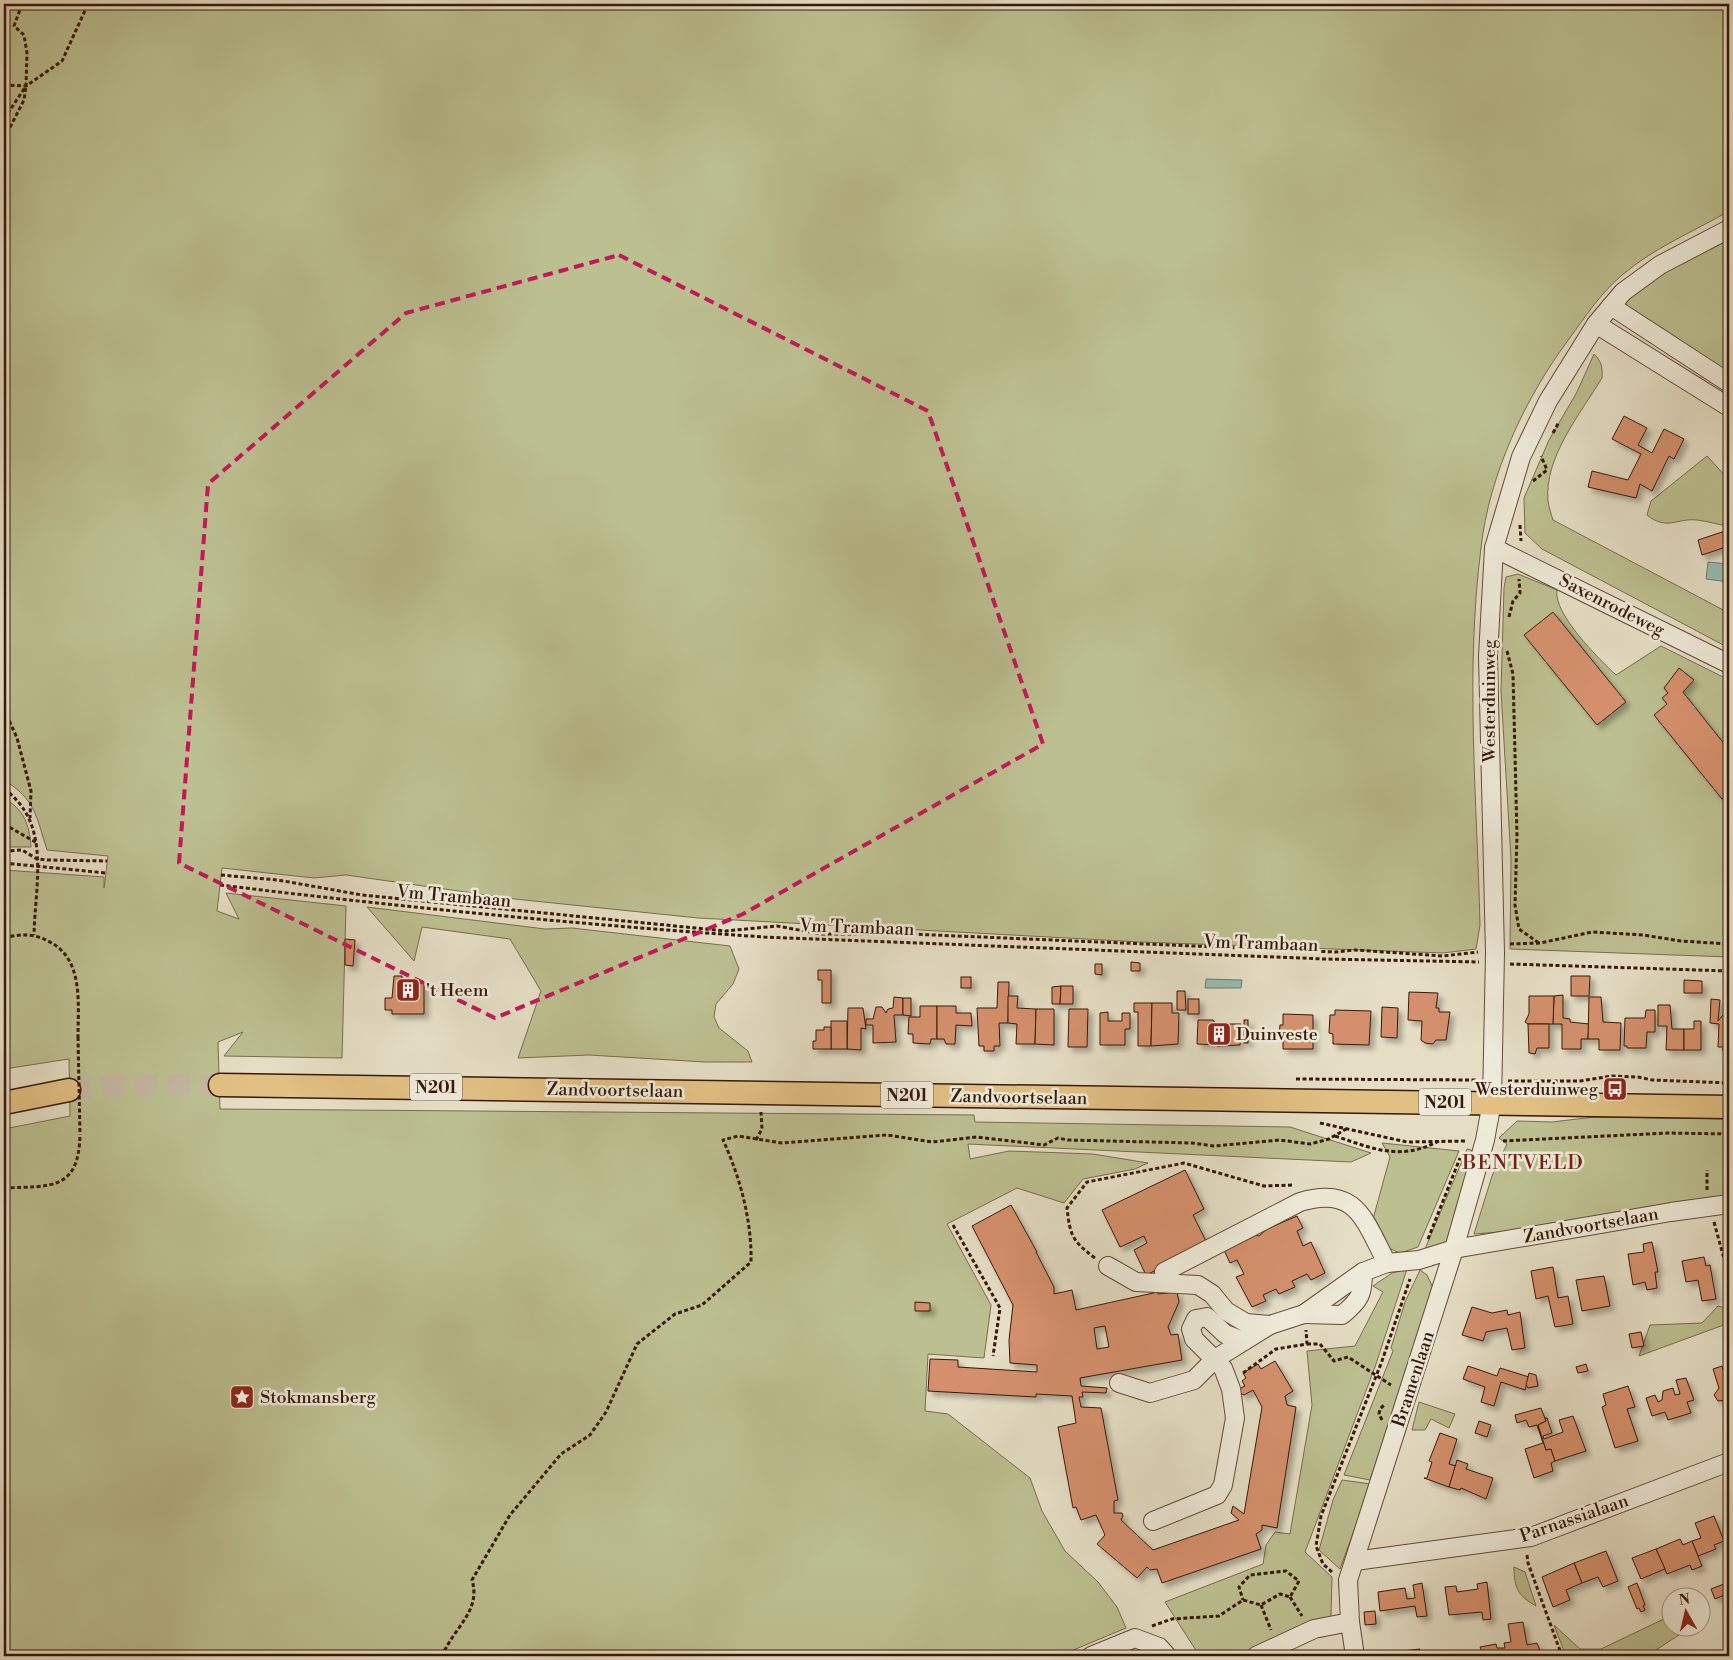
<svg xmlns="http://www.w3.org/2000/svg" width="1733" height="1660" font-family="'Libre Bodoni',serif">
<style>
.green{fill:#bcbf90;stroke:#7a6c4c}
.water{fill:#96bcb1;stroke:#707a6d}
.building{fill:#d4906c;stroke:#381808;fill-rule:evenodd;filter:url(#shadow)}
.lines{fill:none;stroke-linecap:round;stroke-linejoin:round}
.major-tunnel{stroke:#c2b69f;stroke-width:22;stroke-dasharray:22 11;stroke-linecap:butt}
.minor-casing{stroke:#634a37;stroke-width:20}
.major-casing{stroke:#381808;stroke-width:25}
.path{stroke:#381808;stroke-width:3;stroke-dasharray:4 2.5;stroke-linecap:butt}
.minor{stroke:#eeead9;stroke-width:18}
.major{stroke:#e2bf82;stroke-width:22}
.path-bridge{stroke:#381808;stroke-width:3;stroke-dasharray:4 2.5;stroke-linecap:butt}
.marked{fill:none;stroke:#c2185b;stroke-width:4;stroke-dasharray:10 6;stroke-linejoin:round}
.labels{text-anchor:middle;stroke-width:5;stroke-linejoin:round;paint-order:stroke}
.shield{fill:#eeead9;stroke:#6f5747;stroke-width:1}
.shield-label{font-size:16px;font-weight:bold;fill:#381808}
.street-label{font-size:18px;fill:#381808;stroke:#eeead9}
.poi-label{font-size:18px;fill:#381808;stroke:#eeead9;text-anchor:start}
.quarter-label{font-size:20px;letter-spacing:1px;fill:#7a1f14;stroke:#eeead9}
</style>
<defs>
<filter id="shadow"><feDropShadow dx="4.5" dy="4.5" stdDeviation="2.5" flood-color="#0004"/></filter>
</defs>
<rect width="100%" height="100%" fill="#e5dec5"/>
<filter id="stains"><feTurbulence type="fractalNoise" baseFrequency=".004" numOctaves="4"/><feColorMatrix values="0 0 0 0 .2 0 0 0 0 .09 0 0 0 0 .02 0 0 0 .5 -.17"/></filter>
<radialGradient id="worn" r=".72"><stop offset=".6" stop-color="#630" stop-opacity="0"/><stop offset="1" stop-color="#630" stop-opacity=".3"/></radialGradient>
<g class="green">
<path d="M4 4H1729V211C1693 232 1653 248 1621 276 1600 294 1585 317 1569 339 1525 398 1489 475 1481 548 1465 673 1477 800 1480 925L1476 949 1443 953 1141 942 698 918 515 899 346 875 314 878 222 868 217 911 239 919 226 893 346 906 342 1058 224 1056 243 1032 218 1042 220 1109 974 1115 975 1122 1290 1127 1371 1153 1351 1162 968 1144 970 1159 1009 1151 1093 1154 1148 1163 1135 1169 1083 1179 1064 1203 1017 1188 947 1224 991 1305 984 1358 928 1354 925 1411 948 1414 1030 1478 1042 1511 1065 1551 1098 1582 1117 1607 1126 1628 1059 1656H4V1129L70 1116 69 1059 4 1069V870L104 877V888L108 856 47 850C36 816 36 800 4 780Z"/>
<path d="M1729 238V380L1621 311 1624 301 1682 261Z"/>
<path d="M1594 354C1601 361 1603 367 1602 378 1581 413 1544 457 1548 501 1549 507 1551 514 1553 520L1729 613V648L1542 549 1525 533 1524 498 1549 440 1577 392Z"/>
<path d="M1707 456 1729 480V526C1718 525 1708 521 1697 520 1676 518 1667 531 1647 515L1651 501Z"/>
<path d="M1518 574 1557 590C1553 614 1599 659 1616 675L1661 646 1729 680V957L1510 949 1511 860 1501 691 1504 588 1506 577Z"/>
<path d="M4 798C24 810 29 823 31 847H4Z"/>
<path d="M367 907 545 929 572 928 730 946 739 969 733 984 716 1004 714 1017 719 1028 748 1051 752 1062H705L589 1055 518 1058 541 991 510 939 422 927 414 961Z"/>
<path d="M1594 1117 1729 1119V1197L1525 1230 1474 1234 1492 1176 1507 1144 1499 1138 1517 1121 1552 1122Z"/>
<path d="M1382 1143 1459 1151 1418 1247 1400 1253 1388 1248 1373 1219 1390 1157Z"/>
<path d="M1467 1149 1475 1151 1448 1244 1425 1249Z"/>
<path d="M1407 1269 1375 1367 1305 1552 1332 1577 1331 1616 1236 1656H1191L1197 1652 1165 1602 1263 1564 1266 1545 1275 1532 1290 1534 1312 1405 1307 1351 1355 1346 1383 1292 1373 1286 1392 1273Z"/>
<path d="M1420 1270 1427 1275 1434 1290 1370 1480 1344 1475 1393 1351 1391 1348 1405 1302Z"/>
<path d="M1718 1306 1729 1309V1323L1639 1356 1650 1325 1702 1323Z"/>
<path d="M1419 1402 1455 1414 1449 1428 1431 1419 1425 1430H1412Z"/>
<path d="M1342 1480 1371 1484 1340 1569 1319 1550 1333 1500Z"/>
<path d="M1514 1567 1525 1572 1536 1606C1518 1596 1514 1588 1514 1567Z"/>
<path d="M1670 1616V1628H1684L1685 1631 1656 1650 1654 1656H1566L1554 1625 1580 1649H1601Z"/>
</g>
<g class="water">
<path d="M1708 562 1729 564V582L1706 579Z"/>
<path d="M1206 979 1242 980 1241 988H1205Z"/>
</g>
<g class="building">
<path d="M1624 416 1647 428 1638 445 1652 453 1664 429 1684 439 1674 459 1669 456 1652 491 1640 484 1636 498 1588 487 1592 471 1628 480 1641 454 1612 439Z"/>
<path d="M1722 532 1727 533 1723 548 1702 555 1698 540Z"/>
<path d="M1553 612 1626 702 1597 725 1524 635Z"/>
<path d="M1679 668 1694 680 1683 692 1729 750V792L1722 799 1654 715 1667 704 1662 698 1668 693 1664 688Z"/>
<path d="M345 939 355 940 353 966 345 965Z"/>
<path d="M1131 962 1140 963V971H1131Z"/>
<path d="M1095 964H1102V975L1095 974Z"/>
<path d="M818 970H831V1003H822V980H818Z"/>
<path d="M394 976H402V982H424V1014H392V1010H385V998H392Z"/>
<path d="M1571 976H1590L1589 996H1571Z"/>
<rect x="961" y="977" width="10" height="11"/>
<path d="M1684 980 1702 981V993H1684Z"/>
<path d="M998 982H1009L1008 1023H999L1000 1046H994V1051H984V1046H979L977 1008H997Z"/>
<path d="M1061 986 1060 1004H1052V987Z"/>
<path d="M1061 986H1073V1004H1060Z"/>
<path d="M1177 991H1185L1186 1010H1177Z"/>
<path d="M1409 992 1438 993 1436 1008H1439V1012H1450L1446 1040H1436L1433 1044 1425 1043 1421 1040 1422 1021 1408 1020Z"/>
<path d="M1563 995V1018L1570 1019V1022L1589 1024 1588 1039H1581V1049H1562V1024H1553L1554 996Z"/>
<path d="M1008 996H1018L1017 1008 1036 1009 1035 1044H1016L1017 1024 1008 1023Z"/>
<path d="M1529 996H1554L1553 1024H1528L1525 1022 1529 1014Z"/>
<path d="M894 997 903 998V1015H894L896 1042 873 1043V1025H866V1019H873L876 1007H882L886 1013 888 1009 893 1008Z"/>
<path d="M1589 997H1601L1603 1022 1621 1023 1620 1050H1599V1039H1588Z"/>
<path d="M903 998H911V1016L903 1015Z"/>
<rect x="1188" y="999" width="11" height="15"/>
<path d="M1711 999 1720 1000 1718 1021 1723 1015 1729 1014V1051H1723V1047H1718L1719 1024 1710 1023Z"/>
<path d="M1134 1003H1152L1151 1046H1138V1012H1134Z"/>
<path d="M1152 1003H1172V1013H1179L1178 1044 1151 1046Z"/>
<path d="M1658 1005H1670L1672 1029H1684V1050H1666L1667 1026H1658Z"/>
<path d="M920 1006H937V1039H931L930 1044 913 1043V1034H908L909 1017H920Z"/>
<path d="M937 1006H956V1013H971L972 1026 956 1025 955 1044H946L944 1039H937Z"/>
<path d="M1382 1007 1398 1008 1397 1038 1381 1037Z"/>
<path d="M848 1008H863L866 1029 861 1028V1050L847 1049Z"/>
<path d="M1036 1009H1054V1045L1035 1044Z"/>
<path d="M1069 1009H1088L1087 1047H1068Z"/>
<path d="M1335 1010 1371 1011 1369 1045 1333 1044V1034L1329 1033 1330 1015H1335Z"/>
<path d="M1646 1010H1655V1032H1647L1646 1048H1627V1046H1624L1625 1018H1645Z"/>
<path d="M1108 1012V1021H1122V1013H1130V1029H1125V1045H1100V1013Z"/>
<path d="M1283 1014 1313 1015V1049H1283V1037H1279L1280 1025H1283Z"/>
<path d="M1198 1020H1213L1216 1024H1241L1240 1045 1217 1046V1045L1197 1044Z"/>
<rect x="1244" y="1020" width="4" height="23"/>
<rect x="831" y="1021" width="16" height="28"/>
<path d="M1694 1021H1701V1050H1684V1029H1694Z"/>
<path d="M1528 1024H1549V1048H1537L1535 1054 1529 1053Z"/>
<path d="M824 1027H831V1049H813V1041H816V1030H824Z"/>
<path d="M1185 1170 1204 1209 1193 1215 1208 1245 1146 1275 1134 1250 1147 1243 1144 1236 1120 1247 1102 1210Z"/>
<path d="M1011 1205 1037 1252H1036L1054 1287V1294L1072 1290 1076 1310 1158 1292V1294L1177 1292 1179 1302 1168 1327 1171 1335 1178 1334 1182 1360 1080 1378 1081 1386 1107 1388 1106 1393 1082 1392 1083 1397H1079L1081 1407 1101 1408 1118 1500 1114 1501V1513H1122L1123 1516 1121 1520 1153 1550 1239 1520 1231 1513 1233 1506 1244 1514 1262 1407 1253 1390 1244 1395 1240 1393 1239 1389 1245 1386 1242 1381 1246 1378 1243 1373 1258 1364 1261 1369 1275 1361 1293 1391 1285 1396 1287 1405 1296 1407 1277 1528 1262 1525V1530L1256 1534 1261 1549 1162 1583 1157 1569 1150 1570 1147 1567 1137 1578 1097 1544 1105 1535 1096 1515 1081 1520 1076 1507 1073 1508 1058 1427 1076 1423 1072 1396 1036 1394V1397L928 1391 930 1359 958 1360V1367L1037 1372V1365L1010 1363 1009 1340 1013 1305 972 1226ZM1105 1326 1109 1347 1097 1349 1094 1328Z"/>
<path d="M1297 1216 1303 1228 1297 1231 1303 1246 1311 1242 1325 1273 1311 1280 1307 1274 1292 1281 1295 1287 1279 1294 1276 1289 1263 1295 1266 1301 1252 1307 1236 1277 1244 1274 1237 1260 1230 1263 1224 1250 1254 1235 1259 1236 1267 1229Z"/>
<path d="M1652 1242 1658 1272H1655L1657 1288 1647 1290 1645 1282 1633 1285 1628 1254 1644 1252 1643 1244Z"/>
<path d="M1704 1257 1706 1266 1710 1265 1716 1299 1702 1301 1698 1280 1686 1282 1682 1261Z"/>
<path d="M1553 1267 1558 1298 1568 1296 1573 1324 1555 1327 1548 1296 1536 1299 1531 1271Z"/>
<path d="M1604 1276 1610 1306 1582 1311 1576 1280Z"/>
<path d="M915 1302 930 1303V1311H915Z"/>
<path d="M1472 1307 1492 1313 1507 1310 1508 1315 1520 1312 1525 1348 1512 1350 1507 1328 1486 1332 1483 1341 1462 1335Z"/>
<path d="M1641 1332 1644 1346 1632 1348 1629 1334Z"/>
<path d="M1586 1364 1588 1371 1578 1373 1576 1367Z"/>
<path d="M1468 1366 1497 1376 1500 1368 1529 1377 1525 1390 1501 1382 1494 1406 1481 1402 1485 1387 1463 1379Z"/>
<path d="M1722 1366 1727 1382 1729 1381V1405L1728 1400 1718 1401 1714 1395 1719 1388 1713 1369Z"/>
<path d="M1529 1373 1536 1375 1538 1386 1528 1388 1526 1385Z"/>
<path d="M1686 1378 1694 1400 1687 1402 1691 1413 1668 1420 1665 1412 1652 1416 1646 1398 1655 1395 1658 1402 1662 1400 1663 1391 1673 1388 1675 1395 1680 1394 1676 1380Z"/>
<path d="M1628 1386 1635 1407 1627 1409 1638 1441 1615 1448 1602 1407 1606 1405 1603 1394Z"/>
<path d="M1541 1408 1546 1421 1538 1425 1546 1450 1551 1449 1555 1461 1551 1463 1553 1471 1534 1478 1525 1449 1543 1443 1537 1425 1529 1427 1526 1420 1517 1423 1515 1415Z"/>
<path d="M1573 1416 1586 1451 1555 1461 1551 1449 1546 1450 1538 1425 1546 1421 1545 1418H1547L1552 1433 1543 1436 1544 1439 1563 1432 1559 1420Z"/>
<path d="M1479 1421 1491 1425 1487 1437 1475 1433Z"/>
<path d="M1440 1433 1457 1439 1449 1464 1456 1466 1449 1487 1424 1478H1427L1432 1462 1429 1461Z"/>
<path d="M1457 1460 1468 1464 1466 1469 1493 1478 1486 1499 1461 1488 1460 1490 1449 1487Z"/>
<path d="M1714 1516 1724 1541 1714 1545 1716 1549 1698 1556 1692 1541 1701 1538 1695 1523Z"/>
<path d="M1680 1539 1683 1545 1692 1541 1702 1566 1692 1570 1690 1565 1667 1574 1656 1549Z"/>
<path d="M1656 1549 1665 1569 1641 1579 1632 1558Z"/>
<path d="M1606 1551 1618 1581 1603 1587 1598 1577 1582 1583 1574 1563Z"/>
<path d="M1574 1563 1582 1583 1566 1590 1570 1600 1553 1607 1542 1577Z"/>
<path d="M1487 1582 1491 1619 1483 1620 1482 1612 1449 1615 1445 1587 1456 1586 1457 1592 1478 1589 1477 1584Z"/>
<path d="M1729 1582V1593L1715 1599 1711 1589Z"/>
<path d="M1422 1583 1427 1616 1417 1617 1415 1606 1380 1611 1378 1592 1405 1588 1407 1599 1415 1598 1413 1585Z"/>
<path d="M1637 1583 1645 1605 1643 1606 1645 1610 1641 1612 1639 1608 1637 1609 1628 1587Z"/>
<path d="M1375 1611 1376 1624 1365 1625 1364 1612Z"/>
<path d="M1523 1622 1527 1645 1537 1643 1542 1656H1486L1483 1654 1480 1647 1496 1644 1497 1648H1505L1504 1643 1511 1642 1508 1624Z"/>
<path d="M1420 1649V1656H1395L1394 1652Z"/>
</g>
<g class="lines">
<path class="major-tunnel" d="M69 1090 106 1086 220 1085"/>
<defs>
<g id="minor">
<path d="M1611 306 1729 383"/>
<path d="M1596 324 1729 407"/>
<path d="M1494 548 1729 664"/>
<path d="M1108 1266 1136 1282 1198 1285 1212 1294 1226 1311 1246 1323 1270 1325"/>
<path d="M1164 1272 1300 1202C1357 1185 1364 1220 1387 1263"/>
<path d="M1304 1314 1342 1315C1360 1300 1363 1295 1363 1272"/>
<path d="M1119 1383 1150 1393 1194 1380 1215 1359 1270 1325 1304 1314 1363 1272 1387 1263 1419 1260 1454 1249 1671 1212 1729 1204"/>
<path d="M1153 1521 1217 1495 1223 1485 1235 1418 1231 1389 1223 1368 1194 1339 1191 1329 1196 1319 1207 1317 1225 1334 1243 1341"/>
<path d="M1355 1561 1531 1537 1729 1462"/>
<path d="M1091 1656 1135 1638 1159 1647 1167 1656"/>
<path d="M1256 1656 1314 1629 1350 1622"/>
<path d="M1355 1656 1350 1622 1348 1580 1454 1249 1485 1140 1492 1102 1495 953 1488 656 1494 548 1521 457 1548 401 1596 324 1623 292 1660 265 1729 229"/>
</g>
<g id="major">
<path d="M220 1085 1729 1107"/>
<path d="M4 1103 69 1090"/>
</g>
</defs>
<use href="#minor" class="minor-casing"/>
<use href="#major" class="major-casing"/>
<g class="path">
<path d="M4 85 26 86 62 61 88 4"/>
<path d="M4 119 26 86 27 53 24 35 14 26 22 4"/>
<path d="M4 139 24 100 26 86"/>
<path d="M1553 433 1559 422"/>
<path d="M1533 481 1547 470 1541 456"/>
<path d="M1520 525 1521 541"/>
<path d="M1509 617 1513 601 1520 593 1519 579"/>
<path d="M1507 651 1513 674 1517 835 1515 905 1519 929 1539 943"/>
<path d="M4 709 17 738 31 791 30 818"/>
<path d="M4 789C52 823 35 884 34 935"/>
<path d="M4 824 37 843"/>
<path d="M4 851 22 850 37 859 47 860 107 861"/>
<path d="M4 863 106 873"/>
<path d="M221 875 278 880 362 895 726 931 777 926 821 934H910L1335 952 1355 950 1443 956 1478 952"/>
<path d="M220 885C401 907 583 925 764 937L1325 959 1479 962"/>
<path d="M4 938C20 934 33 933 48 941 84 958 78 1003 78 1037"/>
<path d="M1510 944 1540 943 1592 932 1643 935 1681 941 1729 944"/>
<path d="M1510 964 1729 971"/>
<path d="M1296 1079 1477 1080"/>
<path d="M1508 1081H1580L1612 1076 1638 1077 1652 1080 1729 1083"/>
<path d="M1320 1123 1407 1142 1467 1141"/>
<path d="M1335 1136C1374 1149 1400 1161 1439 1141"/>
<path d="M756 1140 762 1129 761 1112"/>
<path d="M1503 1141 1668 1133 1729 1134"/>
<path d="M4 1188C51 1186 79 1191 80 1134"/>
<path d="M1707 1190V1170"/>
<path d="M1714 1222 1729 1277"/>
<path d="M953 1225 1000 1308 993 1356"/>
<path d="M1428 1239 1460 1158"/>
<path d="M1095 1258C1072 1241 1070 1235 1067 1208L1087 1182 1184 1163 1264 1186 1293 1185"/>
<path d="M1307 1344H1320L1334 1361 1348 1357 1391 1385"/>
<path d="M1243 1373 1276 1349 1307 1344 1306 1330"/>
<path d="M1382 1420 1379 1414 1380 1409 1385 1404"/>
<path d="M1527 1555 1528 1563 1562 1656"/>
<path d="M1332 1572 1323 1564 1316 1546 1321 1516 1382 1361 1410 1279"/>
<path d="M1290 1597 1302 1616"/>
<path d="M1261 1605 1271 1630"/>
<path d="M1152 1626 1172 1619 1219 1616 1243 1600 1261 1605 1280 1594 1290 1597 1299 1581 1286 1571 1250 1575 1239 1587 1243 1600"/>
<path d="M447 1656 444 1652C456 1626 481 1610 472 1580L510 1515 561 1454 590 1435 606 1412 637 1344 675 1314 702 1305 751 1262C752 1221 740 1177 723 1140L738 1136 782 1143 887 1135 932 1142 977 1137 1044 1145 1058 1138 1068 1140 1192 1143 1214 1146 1280 1140 1310 1144 1329 1139 1346 1129"/>
</g>
<use href="#minor" class="minor"/>
<use href="#major" class="major"/>
<path class="path-bridge" d="M78 1037 80 1134"/>
</g>
<path class="marked" d="M619 255 928 411 1043 744 743 914 495 1018 179 863 208 484 406 313Z"/>
<defs>
<symbol id="building-square" viewBox="-11 -11 22 22"><rect x="-9" y="-9" width="18" height="18" rx="4" fill="#8f2418" stroke="#eeead9"/><path d="M-4-6H4V6H1V3H-1V6H-4ZM-2.5-4.3h1.7v1.8h-1.7ZM.8-4.3h1.7v1.8H.8ZM-2.5-1h1.7V.8h-1.7ZM.8-1h1.7V.8H.8Z" fill="#fff"/></symbol>
<symbol id="bus-square" viewBox="-11 -11 22 22"><rect x="-9" y="-9" width="18" height="18" rx="4" fill="#8f2418" stroke="#eeead9"/><path d="M-5-6H5V4H4V6H2V4H-2V6H-4V4H-5ZM-3.5-4V0h7V-4ZM-3.5 1.2v1.5H-2V1.2ZM2 1.2v1.5H3.5V1.2Z" fill="#fff"/></symbol>
<symbol id="sight-square" viewBox="-11 -11 22 22"><rect x="-9" y="-9" width="18" height="18" rx="4" fill="#8f2418" stroke="#eeead9"/><path d="M0-6L1.8-2.2L6-1.7L2.9 1.2L3.7 5.4L0 3.3L-3.7 5.4L-2.9 1.2L-6-1.7L-1.8-2.2Z" fill="#fff"/></symbol>
</defs>
<g fill-rule="evenodd">
<use href="#building-square" x="394" y="976" width="28" height="28"/>
<use href="#building-square" x="1205" y="1020" width="28" height="28"/>
<use href="#bus-square" x="1601" y="1075" width="28" height="28"/>
<use href="#sight-square" x="228" y="1383" width="28" height="28"/>
</g>
<g class="labels">
<g class="shield">
<rect x="410" y="1073.5" width="52" height="27" rx="4"/>
<rect x="881" y="1081.5" width="52" height="27" rx="4"/>
<rect x="1419" y="1088.5" width="52" height="27" rx="4"/>
</g>
<g class="shield-label">
<text x="436" y="1093">N201</text>
<text x="907" y="1101">N201</text>
<text x="1445" y="1108">N201</text>
</g>
<g class="street-label">
<text transform="translate(1612 605) rotate(27)" y="6">Saxenrodeweg</text>
<text transform="translate(1489 701) rotate(-90)" y="6">Westerduinweg</text>
<text transform="translate(454 896) rotate(5)" y="6">Vm Trambaan</text>
<text transform="translate(857 927) rotate(2)" y="6">Vm Trambaan</text>
<text transform="translate(1261 943) rotate(2)" y="6">Vm Trambaan</text>
<text transform="translate(615 1090) rotate(1)" y="6">Zandvoortselaan</text>
<text transform="translate(1019 1097) rotate(1)" y="6">Zandvoortselaan</text>
<text transform="translate(1591 1225) rotate(-10)" y="6">Zandvoortselaan</text>
<text transform="translate(1413 1379) rotate(-72)" y="6">Bramenlaan</text>
<text transform="translate(1574 1518) rotate(-19)" y="6">Parnassialaan</text>
</g>
<g class="poi-label">
<text x="426" y="996">'t Heem</text>
<text x="1236" y="1040">Duinveste</text>
<text x="1598" y="1095" text-anchor="end">Westerduinweg</text>
<text x="260" y="1403">Stokmansberg</text>
</g>
<g class="quarter-label">
<text x="1523" y="1169">BENTVELD</text>
</g>
</g>
<rect width="1733" height="1660" fill="none" stroke="#e5dec5" stroke-width="20"/>
<rect x="5" y="5" width="1723" height="1650" fill="none" stroke="#381808" stroke-width="2.5"/>
<rect x="10" y="10" width="1713" height="1640" fill="none" stroke="#381808"/>
<g transform="translate(1686 1612) rotate(352)"><circle r="24" fill="#eeead9" stroke="#a59685"/>
<path d="M0-4L9 19L0 12L-9 19Z" fill="#8f2418"/>
<text y="-8" font-size="14" font-weight="bold" text-anchor="middle" fill="#381808">N</text>
</g>
<rect width="100%" height="100%" filter="url(#stains)"/>
<rect width="100%" height="100%" fill="url(#worn)"/>
</svg>
